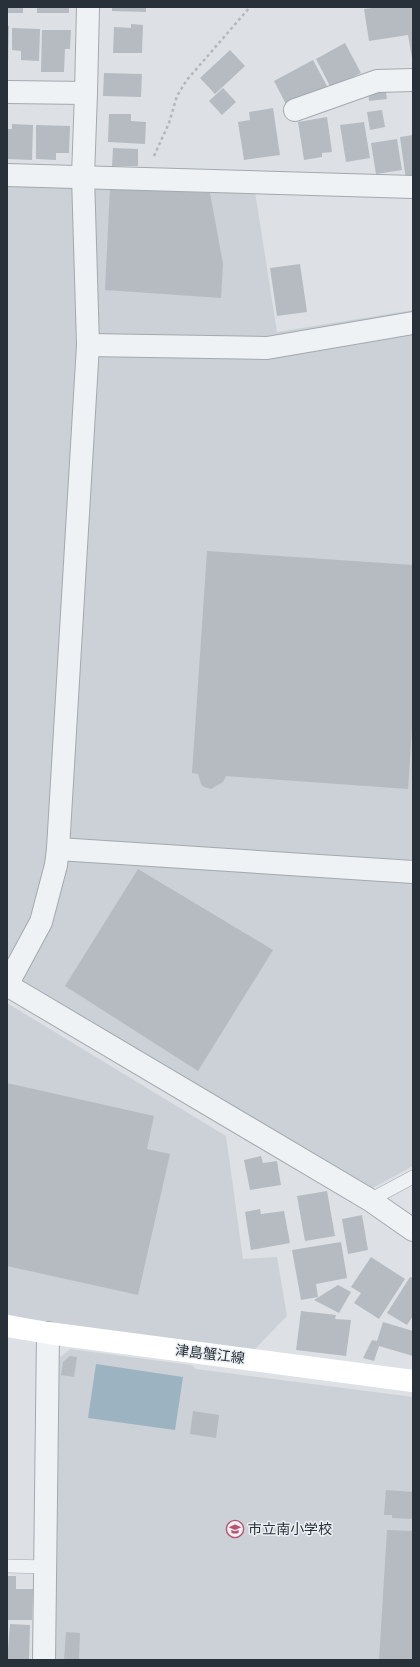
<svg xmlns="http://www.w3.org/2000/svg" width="420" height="1667" font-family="Roboto,'Noto Sans JP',sans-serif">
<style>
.built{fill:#cbd1d6}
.water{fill:#9cb4c1}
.building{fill:#b5bbc1}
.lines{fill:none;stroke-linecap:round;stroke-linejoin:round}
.service-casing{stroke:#a3a9ae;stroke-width:14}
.minor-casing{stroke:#a3a9ae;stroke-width:24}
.tertiary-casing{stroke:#a3a9ae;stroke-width:24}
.path{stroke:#b3b8bc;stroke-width:2.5;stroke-dasharray:3 3;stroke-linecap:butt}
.service{stroke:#eff2f4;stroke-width:13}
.minor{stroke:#eff2f4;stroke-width:22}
.tertiary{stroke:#eff2f4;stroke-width:22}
.secondary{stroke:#fff;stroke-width:22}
.labels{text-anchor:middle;stroke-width:3;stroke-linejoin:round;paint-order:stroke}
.street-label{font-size:14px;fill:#28313a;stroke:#ecf0f3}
.poi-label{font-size:14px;fill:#28313a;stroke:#ecf0f3;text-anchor:start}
</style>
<rect width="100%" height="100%" fill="#dde1e5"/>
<g class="built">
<path d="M7 184 255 192 277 332 413 310V1166L369 1190 7 975Z"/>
<path d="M7 1003 226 1136 243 1259 277 1257 287 1316 254 1350 45 1323 7 1314Z"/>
<path d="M70 1349 191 1365 196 1369 413 1397V1660H55L58 1359Z"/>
</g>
<path class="water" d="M96 1364 183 1377 175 1430 88 1418Z"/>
<g class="building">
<rect x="7" y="7" width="16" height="6"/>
<rect x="37" y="7" width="32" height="6"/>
<path d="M112 7H146V12L112 11Z"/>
<path d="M380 7H413V64L408 35 369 41 364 9Z"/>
<path d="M131 24 143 25 142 53H113L114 27 131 28Z"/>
<path d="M7 26H9L8 64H7Z"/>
<path d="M12 28 40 29 39 61 21 60V51L12 50Z"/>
<path d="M42 30H71L70 49H65L64 72H41Z"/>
<path d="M345 43 361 73 331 88 316 59Z"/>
<path d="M230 50 245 66 215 94 200 78Z"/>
<path d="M313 60 327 86 287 106 274 81Z"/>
<path d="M104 73 142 74 141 97 103 96Z"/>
<path d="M385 87 387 99 369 101 368 90Z"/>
<path d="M223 88 236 102 222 115 209 101Z"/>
<path d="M273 108 280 155 244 160 238 122 250 120 249 112Z"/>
<path d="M382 110 385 127 370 130 367 112Z"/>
<path d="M109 114H131V121L146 122 145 144 108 142Z"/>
<path d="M327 117 332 152 322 153V157L304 160 298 122Z"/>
<path d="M364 122 370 158 346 162 340 125Z"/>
<path d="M12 124 33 125 32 160 7 159V129H12Z"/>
<path d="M36 125 70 126 69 153H56V160L36 159Z"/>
<path d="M413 135V179L406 180 400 137Z"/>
<path d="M397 139 402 170 376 174 371 143Z"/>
<path d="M113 148 138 149V166H112Z"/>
<path d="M110 188 210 193 223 264 221 298 105 290Z"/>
<path d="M300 264 307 312 277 316 270 268Z"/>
<path d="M207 551 413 565V712L408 789 226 776 223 782 211 789 204 787 201 784 198 774 192 773Z"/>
<path d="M138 869 273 950 198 1071 65 986Z"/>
<path d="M7 1083 154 1116 147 1149 170 1154 138 1295 7 1266Z"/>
<path d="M261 1156 263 1163 277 1161 281 1185 250 1190 244 1160Z"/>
<path d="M327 1191 335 1236 305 1241 297 1196Z"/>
<path d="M260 1209 261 1214 284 1211 290 1243 251 1250 245 1212Z"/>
<path d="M362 1215 368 1250 348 1254 342 1219Z"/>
<path d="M341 1242 347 1278 316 1284 318 1297 301 1300 292 1250Z"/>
<path d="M371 1257 405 1279 379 1319 354 1303 361 1293 351 1287Z"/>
<path d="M410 1277 413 1278V1316L407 1325 387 1313Z"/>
<path d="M338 1285 351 1292 339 1313 314 1300Z"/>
<path d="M301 1311 336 1315 335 1319 351 1320 346 1356 296 1350Z"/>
<path d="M383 1322 413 1331V1356L379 1346 374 1361 363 1358 372 1340 377 1341Z"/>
<path d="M70 1356 77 1357 74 1377 61 1375 63 1362Z"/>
<path d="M193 1411 219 1415 216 1438 190 1434Z"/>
<path d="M386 1490 413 1492V1519L392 1518V1515H384Z"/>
<path d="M387 1530 413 1531V1660H379Z"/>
<path d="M8 1576H16V1589H33L32 1620H7Z"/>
<path d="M10 1624 30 1625 29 1660H7Z"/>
<path d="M66 1632 80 1633 79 1660H64Z"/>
</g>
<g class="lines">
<defs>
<g id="service">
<path d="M370 1200 413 1177"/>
<path d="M7 1566 46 1567"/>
</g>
<g id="minor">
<path d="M7 92 86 93"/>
<path d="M295 110 377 81 413 80"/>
<path d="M7 175 413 187"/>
<path d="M58 849 413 872"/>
<path d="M7 985 41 922 56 865 58 849 88 345 83 176 86 93 88 7"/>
<path d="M7 985 370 1200 413 1230"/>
<path d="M44 1660 48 1333"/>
</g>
<path id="tertiary" d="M88 345 267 348 413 323"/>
</defs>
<use href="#service" class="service-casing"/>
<use href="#minor" class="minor-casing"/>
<use href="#tertiary" class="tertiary-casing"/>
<path class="path" d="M154 156 169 123 177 96 186 81 250 7"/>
<use href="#service" class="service"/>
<use href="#minor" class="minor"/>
<use href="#tertiary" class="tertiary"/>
<path class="secondary" d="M7 1326 48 1333 413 1381"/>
</g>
<defs>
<symbol id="school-ring" viewBox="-11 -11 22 22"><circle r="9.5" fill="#ecf0f3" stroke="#bc5071" stroke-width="1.5"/><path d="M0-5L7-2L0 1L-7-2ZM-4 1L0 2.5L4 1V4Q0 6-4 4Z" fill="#bc5071"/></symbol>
</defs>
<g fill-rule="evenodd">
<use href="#school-ring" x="225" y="1519" width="20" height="20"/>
</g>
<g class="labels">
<g class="street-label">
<text transform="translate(210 1354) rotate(7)" y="5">津島蟹江線</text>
</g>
<g class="poi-label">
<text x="248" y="1534">市立南小学校</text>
</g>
</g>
<rect width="420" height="1667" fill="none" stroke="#28313a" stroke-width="16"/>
</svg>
